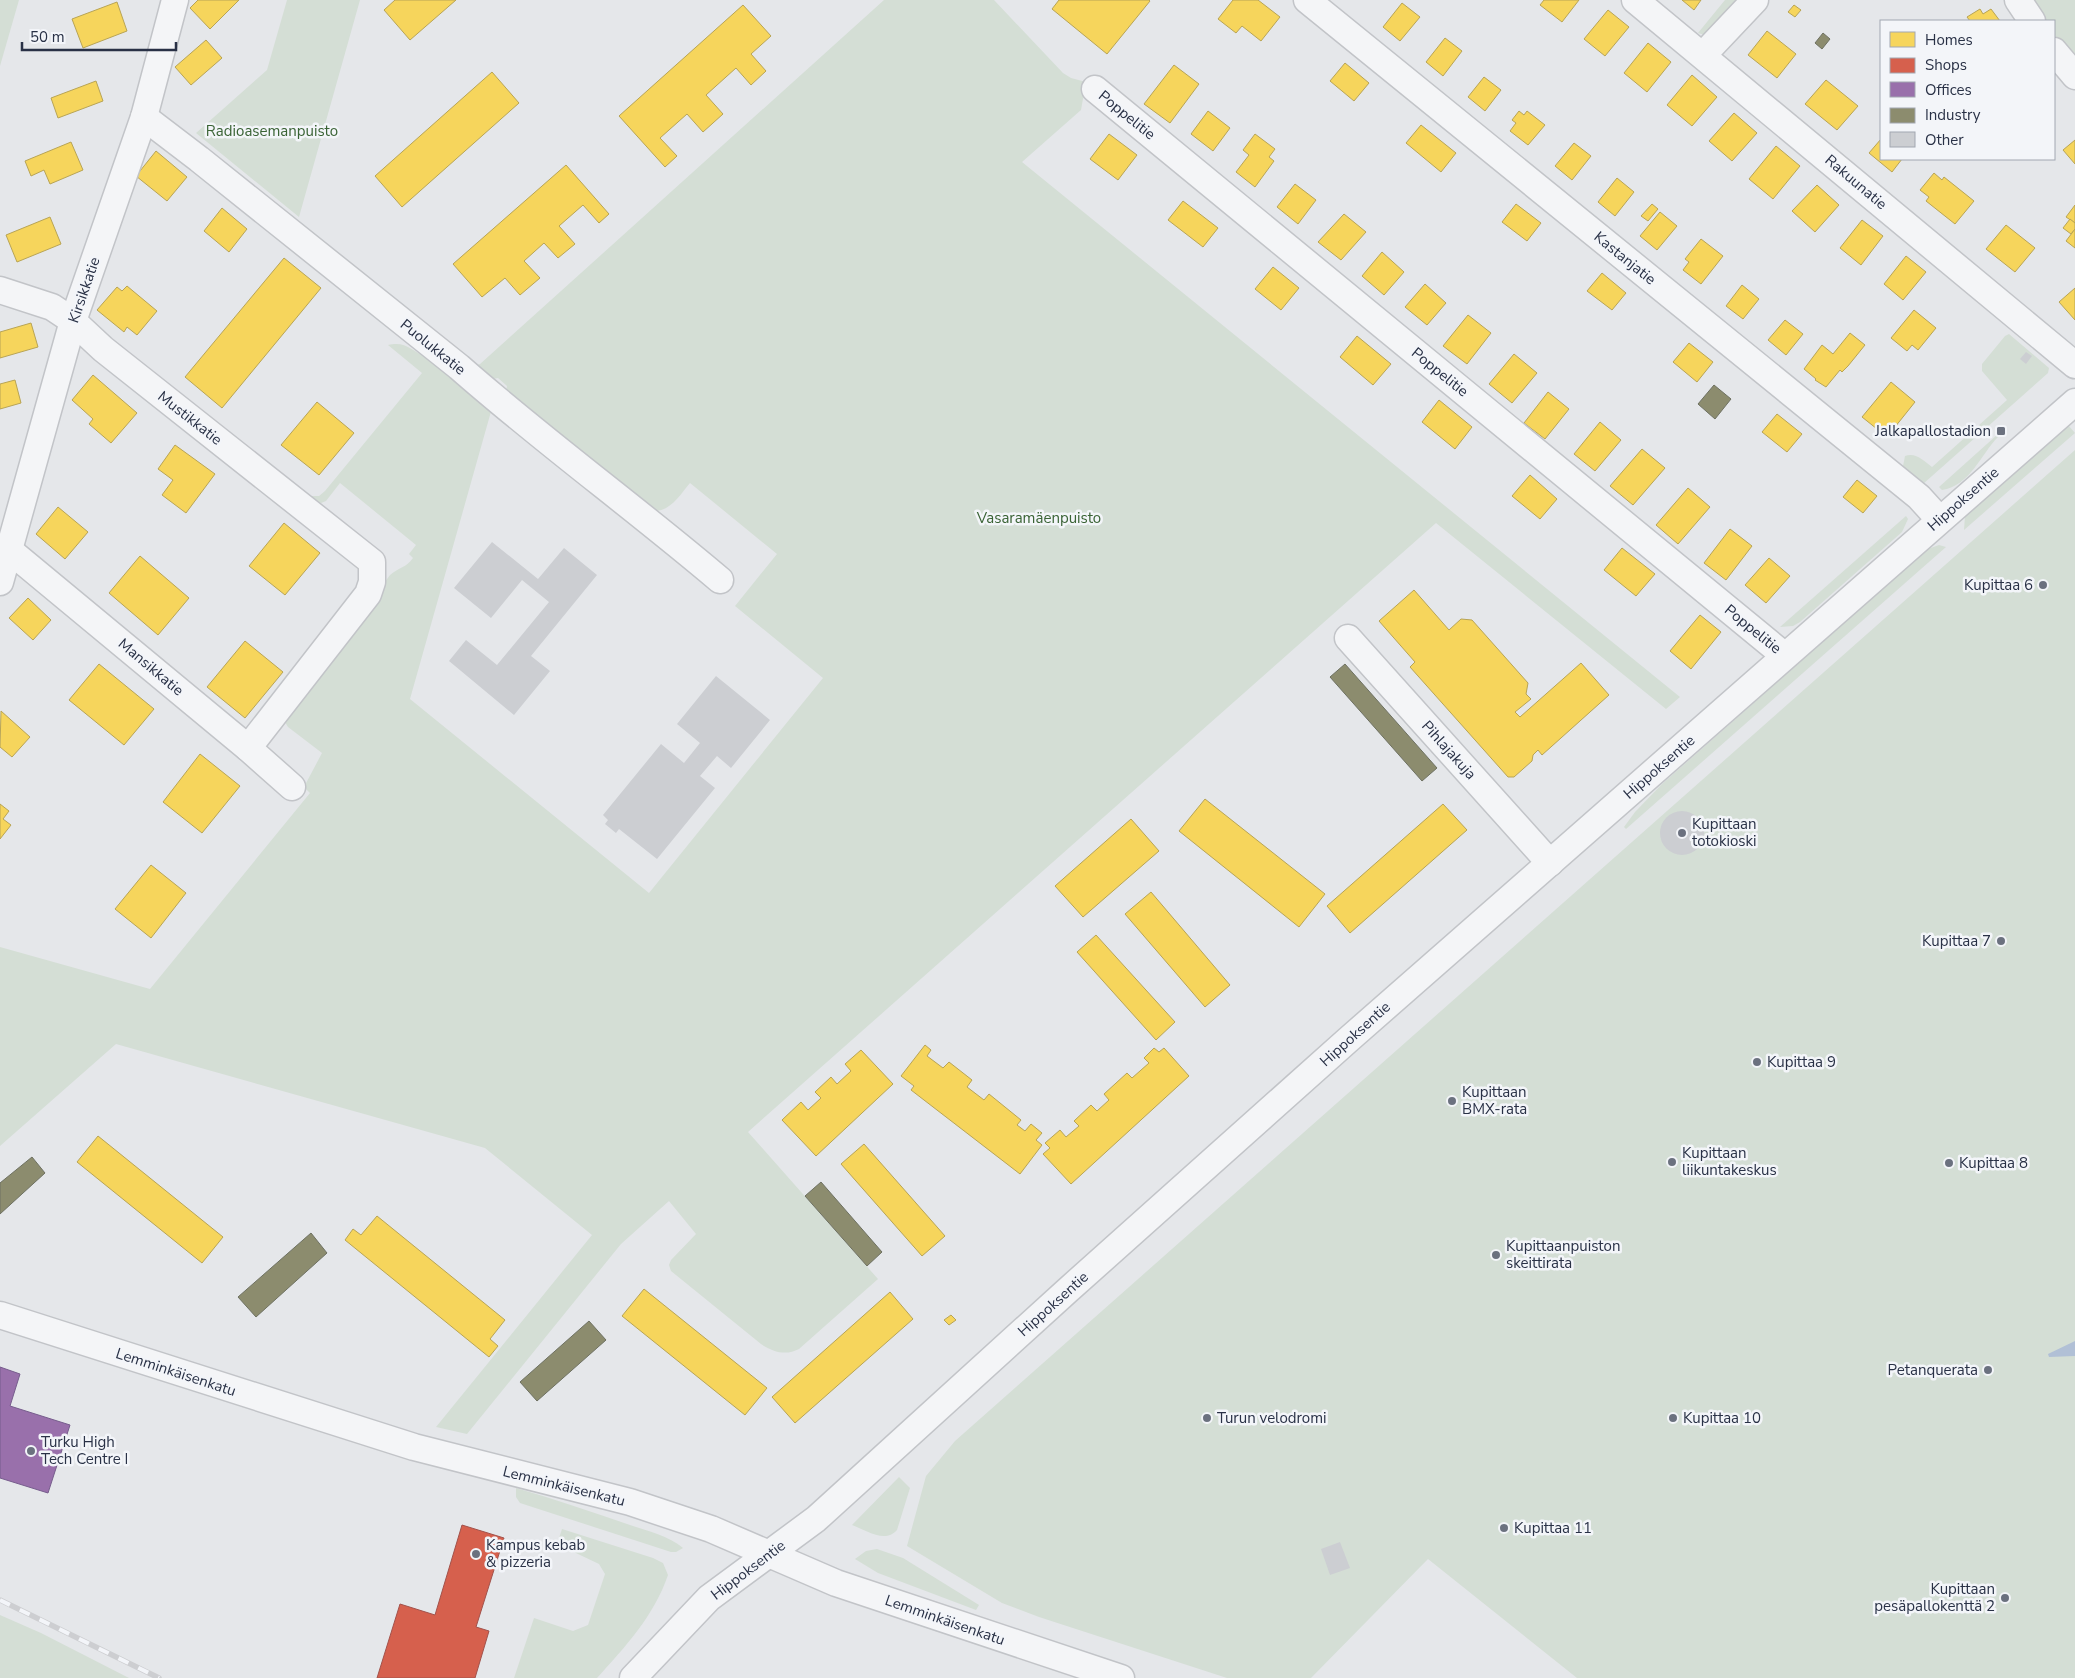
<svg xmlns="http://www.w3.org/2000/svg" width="2075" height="1678" font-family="'Nunito Sans',sans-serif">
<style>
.green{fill:#d4ded5}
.water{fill:#b1c0d6}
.homes{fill:#f6d55c;stroke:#b8a455}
.shops{fill:#d6604d;stroke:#a2524b}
.offices{fill:#9970ab;stroke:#775d8d}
.industry{fill:#8c8c6e;stroke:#6e7162}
.building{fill:#ccced2}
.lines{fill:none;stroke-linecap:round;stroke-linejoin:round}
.minor-casing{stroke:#c2c4c8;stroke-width:29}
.minor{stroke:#f4f5f7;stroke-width:26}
.rail-casing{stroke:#cdced1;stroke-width:5.5}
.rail{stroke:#f3f5f9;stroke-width:4;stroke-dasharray:11;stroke-linecap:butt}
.poi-dot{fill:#6b717f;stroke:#f3f5f9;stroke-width:2}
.labels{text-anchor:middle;stroke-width:5;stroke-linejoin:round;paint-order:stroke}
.street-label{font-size:15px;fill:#293146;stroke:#f3f5f9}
.park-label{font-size:15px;fill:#3a6335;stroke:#f3f5f9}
.poi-label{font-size:15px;fill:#293146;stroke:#f3f5f9;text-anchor:start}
</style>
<rect width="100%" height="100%" fill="#e5e7ea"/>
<g class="green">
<path d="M0 0H19L0 66Z"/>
<path d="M287 0H360L299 217 196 133 267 70Z"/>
<path d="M884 0H994L1063 73 1071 78 1086 82 1081 110 1022 162 1680 697 1666 709 1436 523 748 1132 878 1279 799 1349C786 1356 773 1352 761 1344L671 1271 669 1265 671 1260 696 1234 669 1201 621 1244 467 1434 436 1427 592 1235 485 1148 116 1044 0 1146V947L150 989 310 793 304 787 322 753 288 727 283 719 390 575C399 567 406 568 413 558L409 554 416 545 340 483 326 501 321 503 307 496H319L325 491 422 373 388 345C407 341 410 351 427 357L492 408 410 699 649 893 823 678 735 606 777 554 690 483C680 495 670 512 653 511L506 391 507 386 498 378 493 379 476 367 477 365 480 364Z"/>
<path d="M1725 0H1736L1711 28 1708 36 1698 33Z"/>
<path d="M2030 0H2075V63L2054 34V21H2045Z"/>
<path d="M2009 334 2049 368 2048 373 1923 484 1906 471 1903 466 1905 456C1916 452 1924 461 1932 467L2007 400 1982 371V364L2005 336Z"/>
<path d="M2068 425 2075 433 1964 530 1965 516Z"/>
<path d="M1997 435 1998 437C1981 454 1970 486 1942 490L1939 487Z"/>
<path d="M2075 450V1678H1577L1428 1559 1311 1678H1227L1039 1617 1002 1603 907 1546 926 1476 955 1441Z"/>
<path d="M1906 516 1908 519 1902 532 1800 622 1793 626 1780 627Z"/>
<path d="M1939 545 1946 547 1626 829 1624 827 1635 812 1662 784 1928 549Z"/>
<path d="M899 1477 910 1488 897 1530C885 1544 866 1530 852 1525Z"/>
<path d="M516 1488C554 1499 592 1512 630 1525 648 1531 669 1536 683 1548L676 1552H671L520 1503 516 1497Z"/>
<path d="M562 1529 653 1558 663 1563 668 1575C654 1616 625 1647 597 1678H514L534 1618 573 1631 588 1625 605 1574 599 1564 557 1544Z"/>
<path d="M877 1549 903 1558 979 1605 976 1610 878 1573 855 1559 866 1551Z"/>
<path d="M0 1615 41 1633 129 1678H0Z"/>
</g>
<path class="water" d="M2075 1341V1356L2049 1357 2048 1354Z"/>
<g class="homes">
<path d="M198 0H239L210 29 190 8Z"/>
<path d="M395 0H456L410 40 384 10Z"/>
<path d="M1059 0H1149L1150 1 1107 54 1052 9Z"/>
<path d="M1233 0H1258L1280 17 1261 41 1242 26 1236 33 1218 19Z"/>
<path d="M1544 0H1579L1562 22 1540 5Z"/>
<path d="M1682 0H1701L1694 10Z"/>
<path d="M117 2 127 31 83 48 72 19Z"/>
<path d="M1402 3 1420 17 1400 41 1383 27Z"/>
<path d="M743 5 771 36 751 54 766 71 751 85 736 68 706 95 723 114 703 132 687 114 660 138 677 156 665 167 619 116Z"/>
<path d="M1794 5 1801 10 1795 17 1788 12Z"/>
<path d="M1980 9 1983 14 1991 9 2000 21H1970L1967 17Z"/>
<path d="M1608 10 1629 27 1605 56 1584 39Z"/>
<path d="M1767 31 1796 54 1777 78 1748 55Z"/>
<path d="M1445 38 1462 51 1443 76 1426 62Z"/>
<path d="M206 40 222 58 191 85 175 67Z"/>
<path d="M1648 43 1671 62 1647 92 1624 73Z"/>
<path d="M1345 63 1369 83 1354 101 1330 81Z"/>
<path d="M1174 65 1199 84 1170 123 1144 104Z"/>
<path d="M492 72 519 103 402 207 375 176Z"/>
<path d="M1692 75 1717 97 1692 126 1667 105Z"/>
<path d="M1484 77 1501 90 1485 111 1468 97Z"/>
<path d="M1826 80 1858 106 1837 130 1805 104Z"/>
<path d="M96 81 103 101 58 118 51 98Z"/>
<path d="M1208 111 1230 128 1213 151 1191 134Z"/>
<path d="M1519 111 1524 115 1527 111 1545 125 1528 145 1510 131 1516 123 1512 120Z"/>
<path d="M1734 113 1757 133 1732 161 1709 141Z"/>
<path d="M1421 125 1456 153 1441 172 1406 143Z"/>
<path d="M1109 134 1137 155 1118 180 1090 159Z"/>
<path d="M1255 134 1275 149 1269 157 1274 161 1255 187 1236 172 1249 155 1243 150Z"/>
<path d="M1881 139V159H1902L1892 172 1869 153Z"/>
<path d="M2075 140V164L2063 150Z"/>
<path d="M71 142 83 170 50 184 44 170 31 176 25 161Z"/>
<path d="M1574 143 1591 156 1572 180 1555 166Z"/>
<path d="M1776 146 1800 166 1773 199 1749 179Z"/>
<path d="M156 151 187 177 167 201 136 176Z"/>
<path d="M566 165 609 214 599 223 583 205 559 226 575 244 558 258 544 243 524 261 540 278 520 295 505 278 482 297 453 264Z"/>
<path d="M1934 173 1942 180 1944 177 1974 201 1955 224 1926 201 1929 197 1920 190Z"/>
<path d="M1617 178 1634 192 1615 216 1598 202Z"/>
<path d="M1295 184 1316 200 1298 224 1277 207Z"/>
<path d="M1817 185 1839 205 1815 232 1792 211Z"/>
<path d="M1183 201 1218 228 1203 247 1168 220Z"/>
<path d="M1516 204 1541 223 1527 241 1502 222Z"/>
<path d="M1652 204 1658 209 1648 221 1641 216Z"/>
<path d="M2075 205V223L2066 217Z"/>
<path d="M222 208 247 229 229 252 204 231Z"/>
<path d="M1660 212 1677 226 1657 250 1640 236Z"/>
<path d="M1344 214 1366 232 1341 260 1318 242Z"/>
<path d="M50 217 61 244 17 262 6 235Z"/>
<path d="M2070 219 2075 223V229L2071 234 2063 228Z"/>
<path d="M1862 220 1883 236 1861 265 1840 248Z"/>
<path d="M2006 225 2035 248 2015 272 1986 249Z"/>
<path d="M2075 229V248L2066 241Z"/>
<path d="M1701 239 1723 256 1701 284 1683 270 1689 262 1685 259Z"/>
<path d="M1382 252 1404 272 1384 295 1362 276Z"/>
<path d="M1906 256 1926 272 1903 300 1884 284Z"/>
<path d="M284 258 321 288 222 408 185 377Z"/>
<path d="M1273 267 1299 288 1281 310 1255 289Z"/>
<path d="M1602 273 1626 293 1612 310 1587 291Z"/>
<path d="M1425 284 1446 303 1427 325 1405 307Z"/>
<path d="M1742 285 1759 299 1743 319 1726 306Z"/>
<path d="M127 286 157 311 137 335 127 327 124 332 97 310 117 287 122 291Z"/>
<path d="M2075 288V320L2059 302Z"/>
<path d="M1914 310 1936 328 1918 350 1912 345 1907 351 1891 338Z"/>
<path d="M1468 315 1491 333 1467 364 1443 346Z"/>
<path d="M1785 320 1803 334 1786 355 1768 340Z"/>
<path d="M31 323 38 347 0 358V332Z"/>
<path d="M1850 333 1865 345 1848 366 1842 372 1840 370 1826 387 1815 380 1816 379 1804 369 1822 345 1833 354Z"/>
<path d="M1357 336 1391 364 1373 385 1340 357Z"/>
<path d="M1689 343 1713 362 1697 382 1673 362Z"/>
<path d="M1514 354 1537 373 1512 403 1489 384Z"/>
<path d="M93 375 137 413 111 443 89 424 93 419 72 400Z"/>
<path d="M15 380 21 403 0 409V384Z"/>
<path d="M1891 382 1915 402 1887 437 1862 417Z"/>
<path d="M1548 392 1569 409 1545 439 1524 423Z"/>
<path d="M1439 400 1472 427 1455 449 1422 422Z"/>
<path d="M317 402 354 433 319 475 281 445Z"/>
<path d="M1777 414 1802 434 1787 452 1762 432Z"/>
<path d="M1600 422 1621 440 1595 471 1574 454Z"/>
<path d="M175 445 215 474 186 513 162 495 173 480 158 469Z"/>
<path d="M1642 449 1665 468 1633 505 1610 486Z"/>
<path d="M1530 475 1557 499 1540 519 1512 496Z"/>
<path d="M1857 480 1877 496 1863 513 1843 497Z"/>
<path d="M1688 488 1710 507 1678 544 1656 525Z"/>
<path d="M58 507 88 532 65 559 36 534Z"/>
<path d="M284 523 320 553 285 595 249 566Z"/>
<path d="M1730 529 1752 546 1726 580 1704 563Z"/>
<path d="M1622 548 1655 574 1636 596 1604 570Z"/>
<path d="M140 556 189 598 158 635 109 593Z"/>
<path d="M1769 558 1790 576 1766 603 1745 585Z"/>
<path d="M1414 590 1449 630 1461 619 1472 620 1528 683 1526 694 1531 699 1515 712 1520 717 1581 663 1609 695 1542 755 1538 750 1533 755 1532 761 1514 777H1508L1410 667 1415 662 1379 621Z"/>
<path d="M28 598 51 620 33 640 9 618Z"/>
<path d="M1700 615 1721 632 1691 669 1670 651Z"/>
<path d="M245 641 283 672 245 718 207 687Z"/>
<path d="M99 664 154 709 124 745 69 700Z"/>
<path d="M1 711 30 737 12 757 0 747Z"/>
<path d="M200 754 240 786 202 833 163 802Z"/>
<path d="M1205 799 1325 894 1299 927 1179 831Z"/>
<path d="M0 804 9 811 3 819 11 825 0 839Z"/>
<path d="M1443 804 1467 830 1350 933 1327 906Z"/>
<path d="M1131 819 1159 851 1083 917 1055 886Z"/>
<path d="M151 865 186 893 151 938 115 909Z"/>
<path d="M1151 892 1230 985 1205 1007 1125 914Z"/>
<path d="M1096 935 1175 1022 1156 1040 1077 952Z"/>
<path d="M925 1045 931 1050 927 1056 943 1068 949 1062 972 1080 967 1087 984 1100 989 1094 1021 1120 1017 1125 1025 1131 1031 1124 1042 1133 1036 1140 1042 1145 1020 1174 911 1090 914 1086 901 1076Z"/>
<path d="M1154 1048 1159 1052 1164 1048 1189 1076 1071 1184 1043 1154 1050 1148 1045 1143 1060 1130 1066 1137 1079 1126 1074 1121 1091 1105 1097 1111 1109 1100 1104 1094 1127 1073 1132 1078 1149 1063 1144 1058Z"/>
<path d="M861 1050 893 1084 816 1156 782 1120 801 1102 808 1110 821 1098 815 1092 831 1077 837 1084 851 1071 845 1064Z"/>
<path d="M98 1136 223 1237 202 1263 77 1162Z"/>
<path d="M864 1144 945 1236 922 1256 841 1164Z"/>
<path d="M377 1216 505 1320 490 1339 498 1346 489 1357 345 1240 353 1229 361 1235Z"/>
<path d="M644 1289 767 1388 745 1415 622 1316Z"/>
<path d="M890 1292 913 1319 795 1423 772 1397Z"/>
<path d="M951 1315 956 1320 949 1325 944 1320Z"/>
</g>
<path class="shops" d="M462 1525 504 1538 476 1627 489 1631 475 1678H377L400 1604 435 1615Z"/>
<path class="offices" d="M0 1367 20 1374 10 1406 70 1425 48 1493 0 1478Z"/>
<g class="industry">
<path d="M1823 33 1830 39 1822 49 1815 43Z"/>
<path d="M1714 385 1731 399 1715 419 1698 404Z"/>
<path d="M1345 664 1437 768 1422 781 1330 677Z"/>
<path d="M32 1157 45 1173 0 1214V1183Z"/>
<path d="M821 1182 882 1252 867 1266 805 1196Z"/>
<path d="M311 1233 327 1253 256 1317 238 1297Z"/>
<path d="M589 1321 606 1340 537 1401 520 1382Z"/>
</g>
<g class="building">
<path d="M2026 352 2032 356 2026 364 2020 359Z"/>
<path d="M492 542 538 579 564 548 597 575 531 656 550 671 514 715 449 661 466 640 497 665 549 602 522 580 491 618 454 588Z"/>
<path d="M716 676 770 720 731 768 717 756 700 776 715 788 657 859 619 829 616 833 605 824 608 820 603 815 661 744 684 763 700 743 677 724Z"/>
<circle cx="1682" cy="833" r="22"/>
<path d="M1340 1542 1350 1568 1330 1575 1321 1549Z"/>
</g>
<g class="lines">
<defs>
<g id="minor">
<path d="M1307 0 1919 497 1939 519"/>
<path d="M1635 0 2075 365"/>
<path d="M2018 0 2032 21"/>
<path d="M2054 51 2075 76"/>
<path d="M1703 55 1755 0"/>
<path d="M1095 89 1785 656"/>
<path d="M144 117 199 159 459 367C543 441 634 507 720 580"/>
<path d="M0 290 52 307 73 321 103 349 372 562V582L368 594 248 748"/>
<path d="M9 550 248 748 292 787"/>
<path d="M0 582 73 321 144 117 175 0"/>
<path d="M1348 638 1550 863"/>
<path d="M0 1315 414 1447 630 1502 711 1529 836 1583 1121 1678"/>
<path d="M633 1678 709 1598 816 1519 1068 1290 1349 1039 2075 402"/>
</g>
</defs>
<use href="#minor" class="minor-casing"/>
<use href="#minor" class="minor"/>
<defs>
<path id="rail" d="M0 1600 159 1678"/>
</defs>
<use href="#rail" class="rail-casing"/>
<use href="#rail" class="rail"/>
</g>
<g class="poi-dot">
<rect x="1996" y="426" width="10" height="10" rx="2.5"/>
<circle cx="2043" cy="585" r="5"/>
<circle cx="1682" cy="833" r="5"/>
<circle cx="2001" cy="941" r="5"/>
<circle cx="1757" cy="1062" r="5"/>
<circle cx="1452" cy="1101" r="5"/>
<circle cx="1672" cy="1162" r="5"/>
<circle cx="1949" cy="1163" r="5"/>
<circle cx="1496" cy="1255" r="5"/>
<circle cx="1988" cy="1370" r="5"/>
<circle cx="1207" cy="1418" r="5"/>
<circle cx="1673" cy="1418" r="5"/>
<circle cx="31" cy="1451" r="5"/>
<circle cx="1504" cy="1528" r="5"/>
<circle cx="476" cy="1554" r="5"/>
<circle cx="2005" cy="1598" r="5"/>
</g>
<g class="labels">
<g class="street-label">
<text transform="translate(1127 115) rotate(39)" y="5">Poppelitie</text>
<text transform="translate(1856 182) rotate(40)" y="5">Rakuunatie</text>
<text transform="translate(1625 258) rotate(39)" y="5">Kastanjatie</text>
<text transform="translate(84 290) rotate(-71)" y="5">Kirsikkatie</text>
<text transform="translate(433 347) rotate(39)" y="5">Puolukkatie</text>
<text transform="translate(1440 372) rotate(39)" y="5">Poppelitie</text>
<text transform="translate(190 418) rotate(38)" y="5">Mustikkatie</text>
<text transform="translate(1963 499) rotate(-41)" y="5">Hippoksentie</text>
<text transform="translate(1753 629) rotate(39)" y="5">Poppelitie</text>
<text transform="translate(151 667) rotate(40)" y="5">Mansikkatie</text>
<text transform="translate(1449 750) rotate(48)" y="5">Pihlajakuja</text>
<text transform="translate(1659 767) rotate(-41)" y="5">Hippoksentie</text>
<text transform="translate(1355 1034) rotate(-42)" y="5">Hippoksentie</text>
<text transform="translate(1053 1304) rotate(-42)" y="5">Hippoksentie</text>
<text transform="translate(176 1372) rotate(18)" y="5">Lemminkäisenkatu</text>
<text transform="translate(564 1486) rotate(14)" y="5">Lemminkäisenkatu</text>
<text transform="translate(748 1570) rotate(-37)" y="5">Hippoksentie</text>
<text transform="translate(945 1620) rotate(19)" y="5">Lemminkäisenkatu</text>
</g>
<g class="park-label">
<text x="272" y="136">Radioasemanpuisto</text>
<text x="1039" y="523">Vasaramäenpuisto</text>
</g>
<g class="poi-label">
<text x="1991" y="436" text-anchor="end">Jalkapallostadion</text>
<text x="2033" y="590" text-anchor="end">Kupittaa 6</text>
<text x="1692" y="829">Kupittaan<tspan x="1692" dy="17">totokioski</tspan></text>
<text x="1991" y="946" text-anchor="end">Kupittaa 7</text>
<text x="1767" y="1067">Kupittaa 9</text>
<text x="1462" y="1097">Kupittaan<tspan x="1462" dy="17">BMX-rata</tspan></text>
<text x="1682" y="1158">Kupittaan<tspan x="1682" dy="17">liikuntakeskus</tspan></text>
<text x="1959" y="1168">Kupittaa 8</text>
<text x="1506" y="1251">Kupittaanpuiston<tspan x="1506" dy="17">skeittirata</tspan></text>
<text x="1978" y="1375" text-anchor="end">Petanquerata</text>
<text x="1217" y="1423">Turun velodromi</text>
<text x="1683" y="1423">Kupittaa 10</text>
<text x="41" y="1447">Turku High<tspan x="41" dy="17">Tech Centre I</tspan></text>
<text x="1514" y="1533">Kupittaa 11</text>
<text x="486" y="1550">Kampus kebab<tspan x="486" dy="17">&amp; pizzeria</tspan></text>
<text x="1995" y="1594" text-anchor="end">Kupittaan<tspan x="1995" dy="17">pesäpallokenttä 2</tspan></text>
</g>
</g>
<rect x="1880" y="20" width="175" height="140" fill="#f3f5f9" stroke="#a2a7b1"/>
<rect x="1890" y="32" width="25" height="15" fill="#f6d55c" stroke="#a2a7b1"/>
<text x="1925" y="45" font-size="15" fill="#293146">Homes</text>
<rect x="1890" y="58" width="25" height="15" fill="#d6604d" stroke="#a2a7b1"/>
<text x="1925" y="70" font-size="15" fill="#293146">Shops</text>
<rect x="1890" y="82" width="25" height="15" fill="#9970ab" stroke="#a2a7b1"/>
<text x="1925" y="95" font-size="15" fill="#293146">Offices</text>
<rect x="1890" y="108" width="25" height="15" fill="#8c8c6e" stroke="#a2a7b1"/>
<text x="1925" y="120" font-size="15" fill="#293146">Industry</text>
<rect x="1890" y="132" width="25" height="15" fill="#ccced2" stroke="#a2a7b1"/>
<text x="1925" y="145" font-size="15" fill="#293146">Other</text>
<path d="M22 42v8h154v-8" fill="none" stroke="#293146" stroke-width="2.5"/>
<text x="30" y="42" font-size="15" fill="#293146" stroke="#f3f5f9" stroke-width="4" paint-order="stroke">50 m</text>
</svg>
